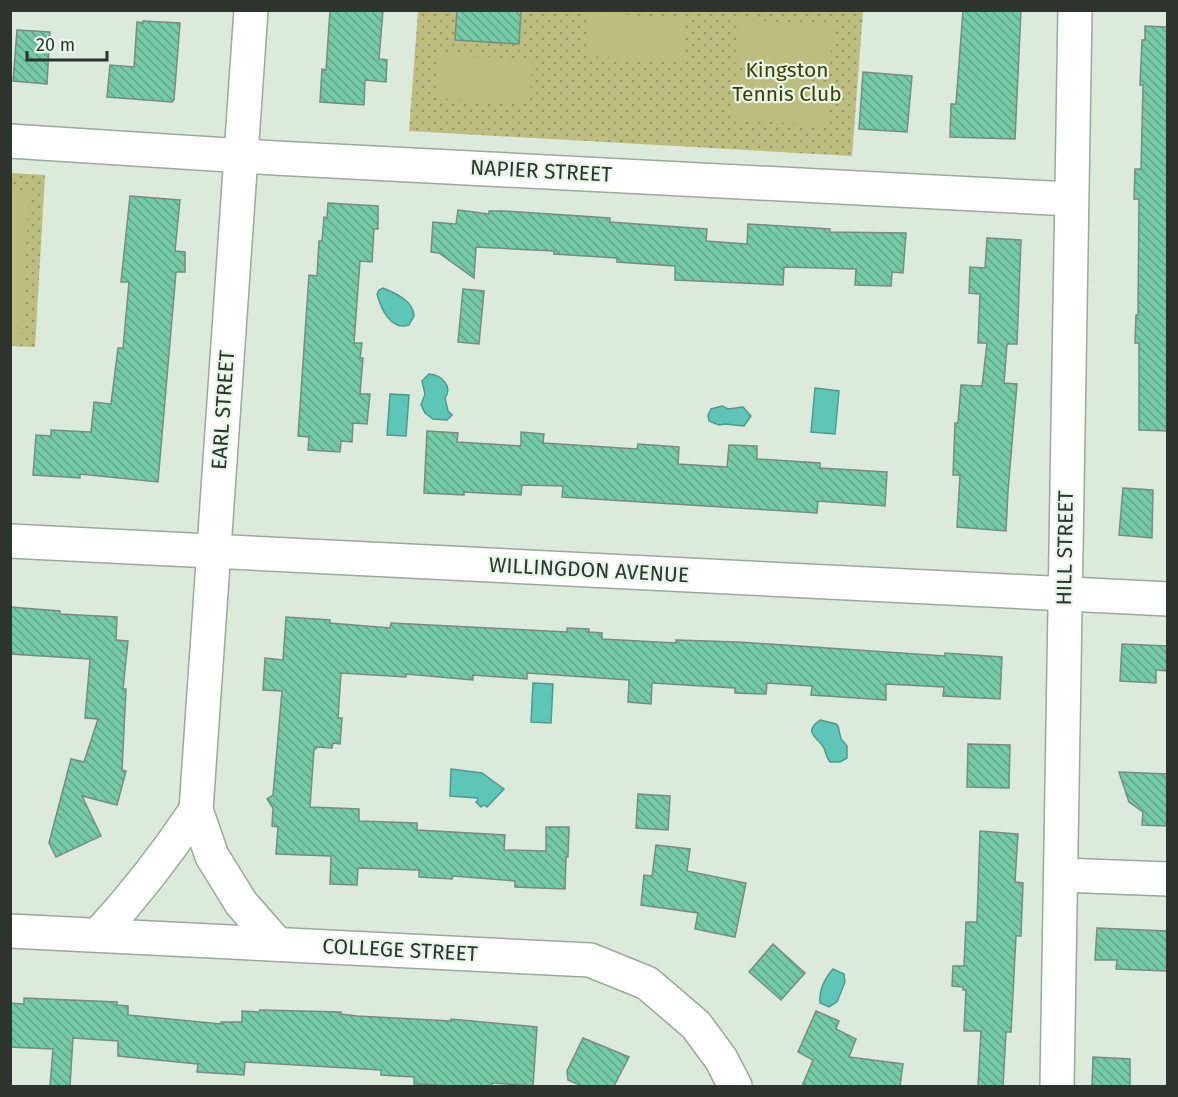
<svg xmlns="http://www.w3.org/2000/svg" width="1178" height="1097" font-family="'Fira Sans',sans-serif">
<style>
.green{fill:url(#green-dots)}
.pitch{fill:#bdbd7f}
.water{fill:#5dc6b7;stroke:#4f9a8e;stroke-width:1.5}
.building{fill:url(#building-back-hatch);stroke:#788c82;stroke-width:1.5}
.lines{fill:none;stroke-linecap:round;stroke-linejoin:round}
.minor-casing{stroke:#9aa99a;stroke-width:36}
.minor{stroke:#fff;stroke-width:33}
.labels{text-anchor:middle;stroke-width:4.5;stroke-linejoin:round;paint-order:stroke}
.park-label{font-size:21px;fill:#3f3e00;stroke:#e8f8e8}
.street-label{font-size:21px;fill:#2d332d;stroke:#e8f8e8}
</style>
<defs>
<pattern id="green-dots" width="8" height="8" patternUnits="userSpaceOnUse" patternTransform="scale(1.5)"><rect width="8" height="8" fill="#bdbd7f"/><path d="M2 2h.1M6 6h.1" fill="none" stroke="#9a9a68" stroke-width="1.8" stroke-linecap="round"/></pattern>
<pattern id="building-back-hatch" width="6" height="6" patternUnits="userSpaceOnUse" patternTransform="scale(1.5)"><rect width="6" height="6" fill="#75cba5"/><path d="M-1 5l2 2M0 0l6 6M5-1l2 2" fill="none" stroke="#60a587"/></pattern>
</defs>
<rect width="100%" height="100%" fill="#dbeadb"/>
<g class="green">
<path d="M418 11H863L852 156 409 131Z"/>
<path d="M10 173 45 175 35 347 11 346Z"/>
</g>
<g class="pitch">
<path d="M590 12 685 19 682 62 587 56Z"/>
<path d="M738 19 833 26 830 69 735 63Z"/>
<path d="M438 54 532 60 530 104 435 98Z"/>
<path d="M734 76 829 82 826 126 731 119Z"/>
<path d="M11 191 29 193 21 345H11Z"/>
</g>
<g class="water">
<path d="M383 288C395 293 414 301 414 316L409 325C391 331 381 309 377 294L379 290Z"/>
<path d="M429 374C442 375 453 387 445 398L448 411 452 415 447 420 433 419 425 413 421 405 425 394 422 381Z"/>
<path d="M815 388 839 391 835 434 811 432Z"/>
<path d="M390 394 409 395 406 436 387 435Z"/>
<path d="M722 406 728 409 743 407 751 416 744 426 725 424 719 425 709 421 708 415 711 409Z"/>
<path d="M533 683 553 684 551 723 531 722Z"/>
<path d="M820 720 836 724 838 726 841 739 847 746V758L840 762H830C826 757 826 753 824 748 818 737 802 733 820 720Z"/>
<path d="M451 769 482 773 504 789 487 807 484 805 481 807 476 802 478 800 477 798 450 796Z"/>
<path d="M833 969 844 974 845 982 837 1002 829 1007 820 1003C819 990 825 978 833 969Z"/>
</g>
<g class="building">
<path d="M330 10H383L379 59 387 60 386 82 365 80 364 105 320 102 322 69 326 70Z"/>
<path d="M457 10H521L519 44 455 40Z"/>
<path d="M963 10H1021L1015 139 950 137 951 104H956Z"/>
<path d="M143 21 180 23 174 100 172 102 107 97 110 65 134 67 137 22 143 23Z"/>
<path d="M1145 26 1167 27V431L1139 430V343H1135L1136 315H1138L1139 199H1134L1135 169H1141L1143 85H1140L1142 40H1145Z"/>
<path d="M17 30 50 32 47 84 13 81Z"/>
<path d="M863 72 912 76 907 132 859 129Z"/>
<path d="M130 196 180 200 175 251 185 252V272H176L158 482 80 474V478L33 475 36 435 51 436V430L91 432 94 402 111 404 118 348H123L129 282H121Z"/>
<path d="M328 203 378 206V229H374L372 262 360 261 354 343H362L360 358H363L360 394H370L367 424 353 423 352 442 341 441 340 452 308 450 309 437 298 436 309 275 317 276 319 241H322L324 217 327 218Z"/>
<path d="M458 210 489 214V211H504L610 218V222L707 229 706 241 747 244 748 224 830 229V232L906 233 903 273 892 272 891 286 855 285 856 269 784 267 783 285 675 280V266L617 262V258L554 254V251L476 247 474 278 439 253 431 252 433 222 456 224Z"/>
<path d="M987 238 1021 240 1017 344H1007L1004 383 1017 384 1008 491 1006 531 957 527 960 475H953L955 423H958L961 385 982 386 987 343H978L980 294 969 293 970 267 985 268Z"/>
<path d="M463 289 484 291 479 344 458 342Z"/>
<path d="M427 431 458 433 457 442 521 446V432L544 434 543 443 637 449 638 444 679 447 678 464 727 467 729 445 757 446V459L820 463V468L887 472 885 506 818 501 817 513 754 509 562 497 563 486 522 485 521 495 464 492V495L424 493Z"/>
<path d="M1123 488 1153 490 1152 538 1119 535Z"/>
<path d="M10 607 60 611V614L117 617 116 640 128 641 123 689H126L122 770 126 771 117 805 82 796 101 836 56 857 49 843 71 759 84 762 98 719 85 718 90 659 10 654Z"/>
<path d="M286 617 330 620V623L390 628 391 623 567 632V628L589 629V632L602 633V639L676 643V640L738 642 945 656V653L1002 657 1000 699 943 696 944 687 886 684V700L811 695 812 686 767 683 766 694 735 693V688L652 683 651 704 628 702 629 680 527 673V679L473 675V680L406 674V677L341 673 338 718H342L340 744 333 743 332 748 316 747V749H314L310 807 359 809V821L417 823V830L505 835 504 850 546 851V827H569L568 857H566L565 889 515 887V881L453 876 452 879 419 877V870L358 868 357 885 330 884 331 856 276 854 278 827 272 826 273 808 267 799 273 795 282 691 263 690 265 658 283 660Z"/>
<path d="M1122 644 1167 646V671L1156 670V683L1120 681Z"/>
<path d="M968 744 1010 745 1009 788 967 787Z"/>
<path d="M1119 772 1167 774V826L1142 825 1143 812 1129 802Z"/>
<path d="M638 794 670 796 668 830 636 828Z"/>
<path d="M980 831 1018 834 1015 882 1023 883 1021 936H1016L1011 1032H1006L1003 1086H978L981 1031H964L966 990H963V987L952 986 953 966H964L966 922H977Z"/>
<path d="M656 845 690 849 687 871 746 883 735 937 695 929 698 913 641 905 644 875 652 876Z"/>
<path d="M1097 928 1167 931V971L1116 969 1117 960H1095Z"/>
<path d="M773 944 805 973 781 1000 749 972Z"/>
<path d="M24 998 117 1002V1005L128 1006V1015L221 1024V1022H242V1011L259 1012 260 1010 341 1012V1014L357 1016 451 1021V1019L537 1027 533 1086 492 1083V1086H454L414 1084V1077L381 1075V1070L245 1062 244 1075 197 1072 198 1064 118 1056V1041L73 1038 70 1086H50L53 1049 10 1047V1003L24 1004Z"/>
<path d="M816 1011 839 1021 836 1029 856 1039 849 1057 903 1064 900 1086H802L813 1060 798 1052Z"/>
<path d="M583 1038 629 1057 614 1086H582L568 1080 567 1071Z"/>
<path d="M1093 1057 1130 1059V1086H1092Z"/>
</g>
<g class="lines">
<defs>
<g id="minor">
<path d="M251 10 196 810 212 856 241 903 277 944"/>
<path d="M10 141 275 158 1071 199"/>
<path d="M10 541 1168 599"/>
<path d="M1061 875 1168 879"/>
<path d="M10 931 590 960 647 983 696 1025 721 1059 735 1086"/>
<path d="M98 935C134 896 166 855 196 810"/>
<path d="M1057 1086 1075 10"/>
</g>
</defs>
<use href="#minor" class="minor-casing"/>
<use href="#minor" class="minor"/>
</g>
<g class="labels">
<g class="park-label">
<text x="787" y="77">Kingston<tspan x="787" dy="24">Tennis Club</tspan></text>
</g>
<g class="street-label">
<text transform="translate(541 171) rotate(3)" y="7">NAPIER STREET</text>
<text transform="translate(223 410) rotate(-86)" y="7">EARL STREET</text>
<text transform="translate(1065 548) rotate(-89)" y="7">HILL STREET</text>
<text transform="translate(589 570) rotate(3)" y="7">WILLINGDON AVENUE</text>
<text transform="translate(400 950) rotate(3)" y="7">COLLEGE STREET</text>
</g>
</g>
<rect width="1178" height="1097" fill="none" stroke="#2d332d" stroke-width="24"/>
<path d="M27 51v9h80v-9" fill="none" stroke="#2d332d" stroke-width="3"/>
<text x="36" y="51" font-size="18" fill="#2d332d" stroke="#e8f8e8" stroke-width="4.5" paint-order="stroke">20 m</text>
</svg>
